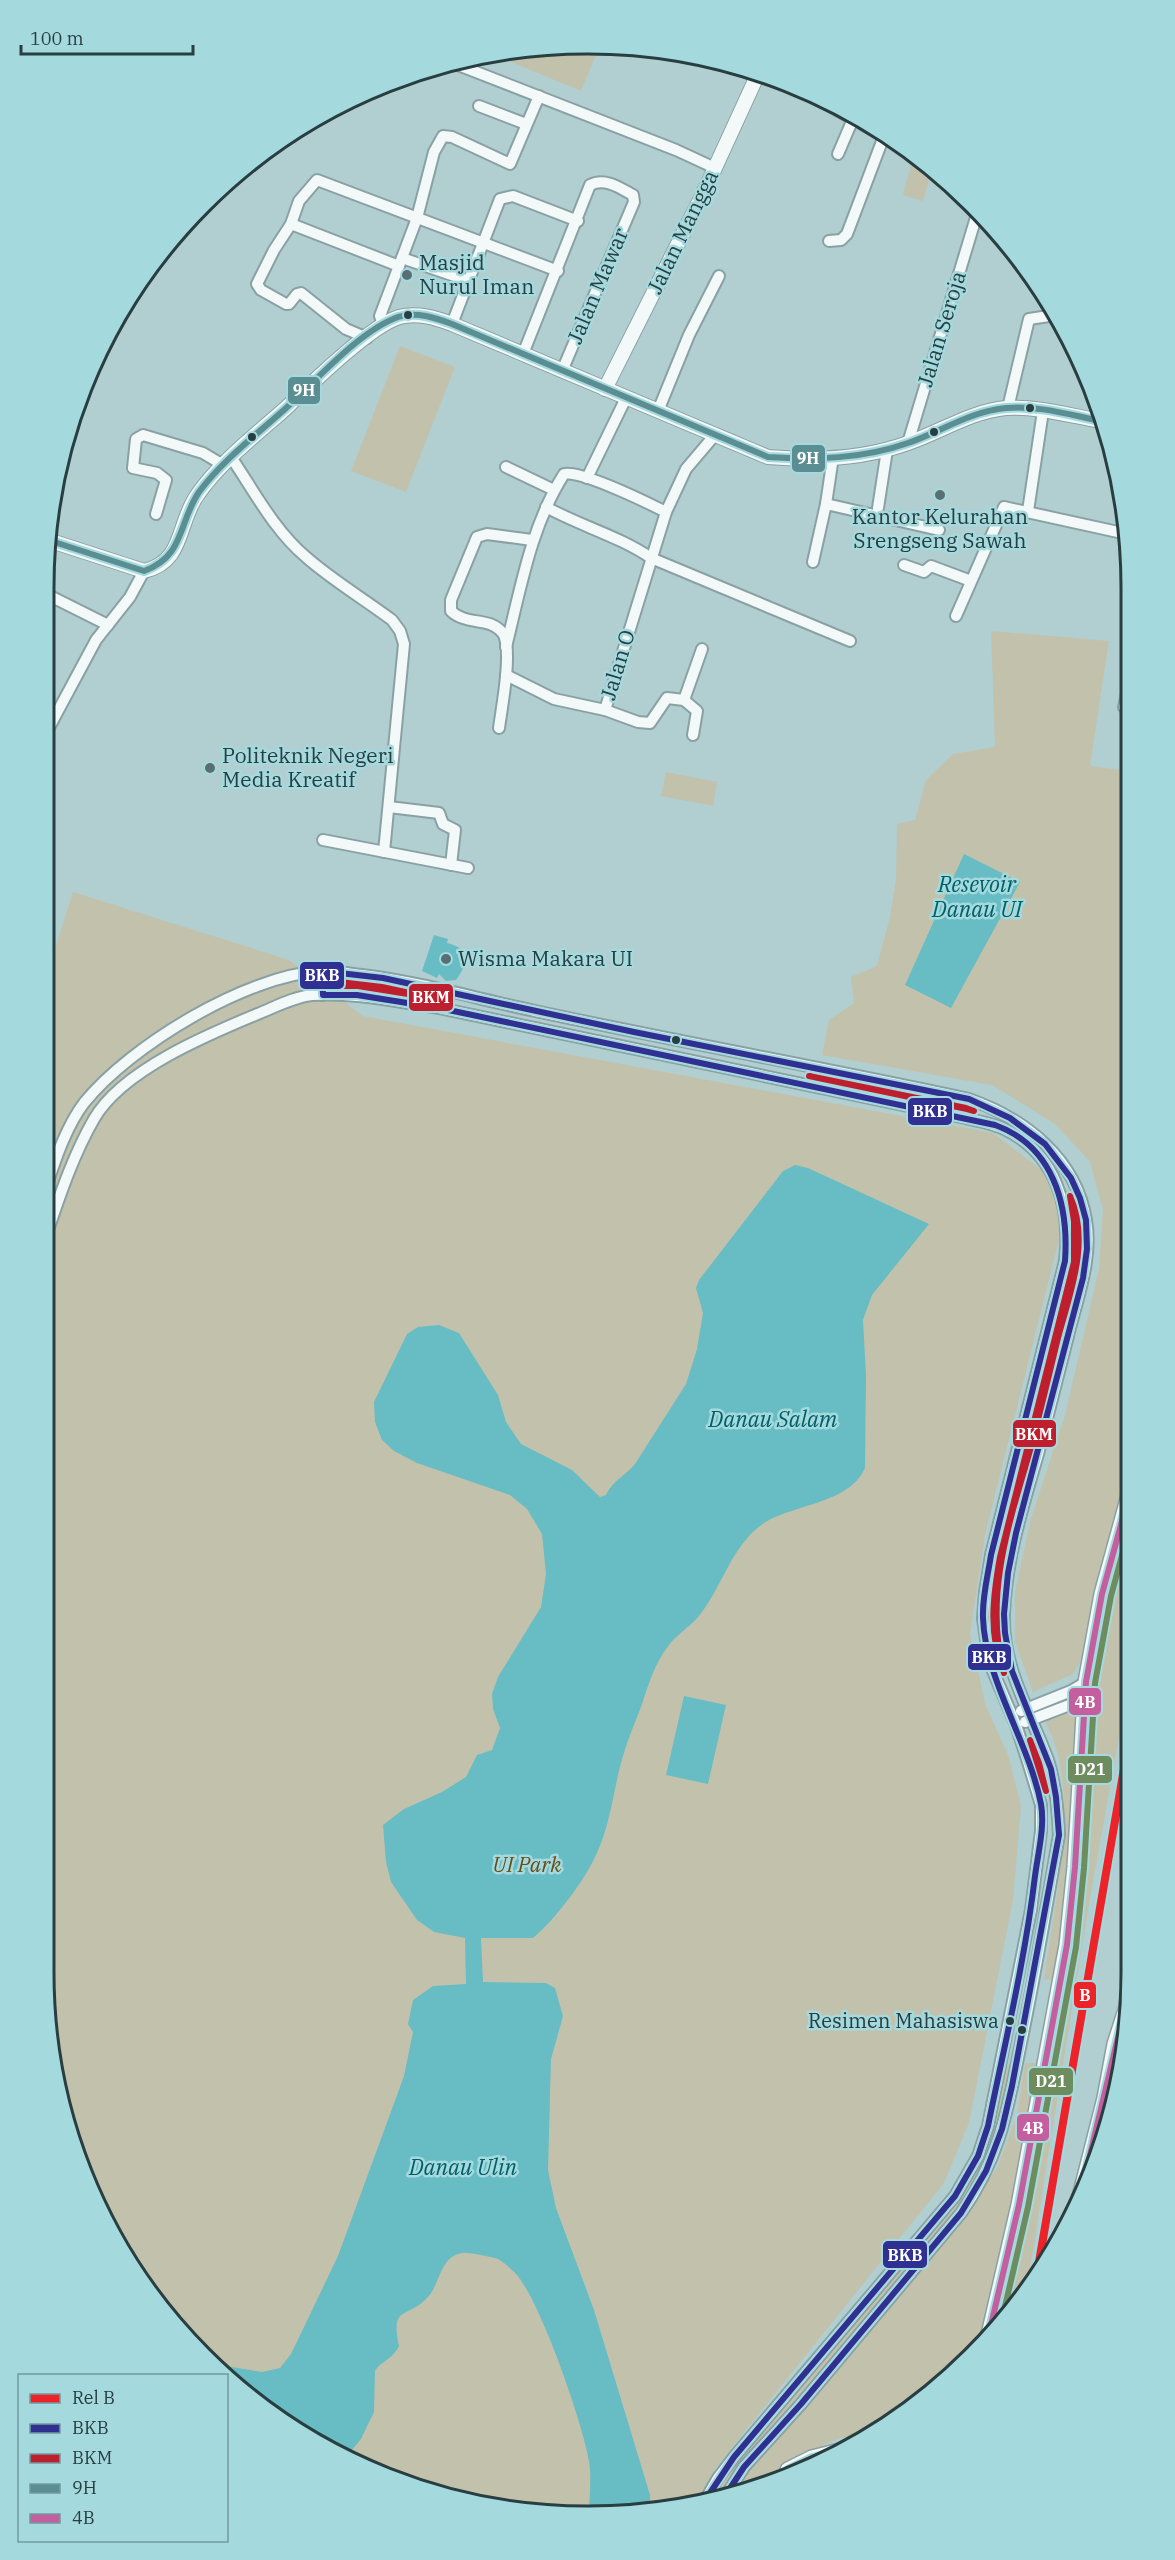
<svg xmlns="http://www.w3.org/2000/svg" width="1175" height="2560" font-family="'IBM Plex Serif',serif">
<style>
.green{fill:#c2c2ac}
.water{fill:#68bcc3}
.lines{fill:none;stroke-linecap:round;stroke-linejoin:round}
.street-casing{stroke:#8aa1a4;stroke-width:14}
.secondary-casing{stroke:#8aa1a4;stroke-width:16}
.primary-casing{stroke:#8aa1a4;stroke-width:18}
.street{stroke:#f3f8f8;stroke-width:10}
.secondary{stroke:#f3f8f8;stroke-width:14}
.primary{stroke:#f3f8f8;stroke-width:15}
.bus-1-casing{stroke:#a4d9de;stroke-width:10}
.bus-2-casing{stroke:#a4d9de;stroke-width:10}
.bus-3-casing{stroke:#a4d9de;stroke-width:10}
.bus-4-casing{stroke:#a4d9de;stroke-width:10}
.bus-5-casing{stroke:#a4d9de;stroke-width:10}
.bus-1{stroke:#303092;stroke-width:6}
.bus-2{stroke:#bd1f2e;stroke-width:6}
.bus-3{stroke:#5b8e92;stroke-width:6}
.bus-4{stroke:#c35e9f;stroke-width:6}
.bus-5{stroke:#6d8d5f;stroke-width:6}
.rail-1-casing{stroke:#a4d9de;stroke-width:12}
.rail-1{stroke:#ec2329;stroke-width:8}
.poi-dot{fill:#587073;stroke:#a4d9de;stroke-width:2}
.bus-dot{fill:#283e40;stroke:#a4d9de;stroke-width:2}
.labels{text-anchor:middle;stroke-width:5;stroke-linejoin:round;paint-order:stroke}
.bus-label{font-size:20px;fill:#283e40;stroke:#a4d9de;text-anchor:end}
.street-label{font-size:21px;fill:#283e40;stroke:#a4d9de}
.poi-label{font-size:21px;fill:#283e40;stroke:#a4d9de;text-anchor:start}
.park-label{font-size:21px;font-style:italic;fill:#674e19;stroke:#a4d9de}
.water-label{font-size:22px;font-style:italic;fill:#006067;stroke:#a4d9de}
.rim{fill:none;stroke:#283e40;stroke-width:3}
.line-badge{stroke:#a4d9de;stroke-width:2}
.badge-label{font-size:16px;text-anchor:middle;font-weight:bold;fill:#fff}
</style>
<rect width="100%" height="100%" fill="#b1ced1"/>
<g class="green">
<path d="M587 44 600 45 581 91 490 53Z"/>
<path d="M914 154 932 169 923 201 903 195Z"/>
<path d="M400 346 455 367 406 492 351 471Z"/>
<path d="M991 631 1109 641 1090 766 1128 771 1130 1476 1101 1568 1083 1657 1073 1674 1033 1692 1015 1642V1592L1031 1518 1065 1415 1099 1269 1103 1210 1090 1162 1055 1124 992 1085 822 1055 829 1020 854 1003 851 977 877 966 890 917 896 877 897 824 915 820 926 780 953 754 995 747Z"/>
<path d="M666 772 717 782 713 806 661 796Z"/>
<path d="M73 892 289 960 363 1016 993 1133 1071 1192 985 1535 970 1634 985 1703 1009 1758 1021 1806 1013 1900 969 2123 944 2183 714 2470 697 2505 587 2516 482 2506 316 2444 178 2331 116 2244 72 2148 44 1972V983Z"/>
<path d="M1130 1540 1131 1671 1088 1909 1028 2281 1003 2321 1025 2220 1053 2058 1078 1962 1083 1870 1082 1786 1094 1682Z"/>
<path d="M1068 1709 1076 1713 1063 1930 1052 1979 1044 1980C1053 1912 1076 1814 1056 1748 1053 1738 1048 1728 1044 1718Z"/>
<path d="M1025 2063H1036L1019 2162 1012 2222 986 2340 870 2435 840 2438 789 2460 768 2478 735 2490 757 2455 951 2229 997 2168 1017 2115Z"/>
<path d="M1006 2065 1012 2066 1004 2110 986 2162 965 2201 732 2477 721 2496 712 2499C732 2461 764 2432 791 2399 844 2335 897 2272 951 2209 983 2166 996 2117 1006 2065Z"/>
</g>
<g class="water">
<path d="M964 854 1020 882 951 1008 905 985Z"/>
<path d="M434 935 448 939 447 943C471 949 469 962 456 980L446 981 439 974 437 978 422 971Z"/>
<path d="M795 1165 808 1168 929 1224 872 1295 863 1320 866 1376 865 1468C848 1506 790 1503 760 1526 731 1548 721 1589 699 1616 690 1627 677 1634 669 1645 655 1662 648 1686 641 1707 634 1725 626 1744 621 1763 613 1793 610 1826 596 1855 585 1880 554 1921 533 1938H481L483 1982 546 1983 555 1988 563 2016 551 2059 548 2170 556 2208 594 2310 650 2495V2510L589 2516C589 2499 592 2479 589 2461 583 2424 540 2300 516 2274 511 2269 504 2262 498 2259 493 2257 467 2252 462 2253 439 2257 441 2284 427 2298 407 2319 390 2305 399 2346 392 2360 381 2361 375 2371L374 2412 361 2439 347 2456 316 2444 220 2365 262 2372 280 2368 291 2354 338 2256 404 2076 413 2032 408 2024 413 2000 433 1986 466 1984 465 1938 434 1932 417 1920 391 1882 386 1862 383 1825 404 1809 442 1792 466 1777 477 1755 492 1750 500 1728 493 1709 492 1694 498 1677 541 1607 546 1574 542 1534 527 1509 510 1495 417 1463 394 1451 382 1440 375 1422 374 1402 407 1334 418 1327 439 1325 459 1333 498 1395 506 1422 521 1444 572 1470 600 1497 606 1495C612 1481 625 1476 635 1464L686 1384 697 1349 703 1313 696 1288 699 1280 783 1171Z"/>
<path d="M684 1696 726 1705 708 1784 666 1775Z"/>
</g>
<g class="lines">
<defs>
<g id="street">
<path d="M453 63 676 150 715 168"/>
<path d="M788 83 878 133"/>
<path d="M479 106 526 124"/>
<path d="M838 154 853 119"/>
<path d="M291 224 399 266"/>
<path d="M829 241 841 240 847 234 884 136"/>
<path d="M402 258 469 281"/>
<path d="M452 324 500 199 513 196 578 221"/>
<path d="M383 325 380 316 417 218 434 152 443 136 452 137 510 164 539 96"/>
<path d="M367 338 346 329 301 293 297 294 289 304H286L261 290 257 284 274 250 291 224 299 201 317 180 558 271"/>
<path d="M523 354 590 185C605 177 620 188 633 195L634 202 562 371"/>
<path d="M1008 408 1029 319 1049 316 1050 310"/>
<path d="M658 411 689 335 719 276"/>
<path d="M908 443 977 214"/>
<path d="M231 457C254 491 274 530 306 557 332 580 364 599 392 620L400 631 404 644 384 852"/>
<path d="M506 467 554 490"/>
<path d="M587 478 626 398"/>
<path d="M826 504 939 530"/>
<path d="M546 507C580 526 619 536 651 558L850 641"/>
<path d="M878 508 887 450"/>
<path d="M1028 511 1043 411"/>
<path d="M156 514 166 480 157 473 133 468 136 439 143 435 203 453 223 465"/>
<path d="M813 562 826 504 833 457"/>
<path d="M904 565 924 572 931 566 971 581"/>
<path d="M44 593 108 625"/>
<path d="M956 616 1004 507 1127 534"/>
<path d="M506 647C521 587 531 526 564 474 581 470 648 503 666 512"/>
<path d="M506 675 554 699 605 710 638 722 650 723 667 698 684 700 697 711 693 735"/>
<path d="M1127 694 1124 707 1127 710"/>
<path d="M684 700 702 649"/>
<path d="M605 710 666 512 686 469 714 436"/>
<path d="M499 728C502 706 512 654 504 635 501 630 495 626 490 624 476 620 461 621 451 611V600L477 537 487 534 532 540"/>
<path d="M44 737 96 640 130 597 144 571"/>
<path d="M389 807 439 813 443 824 455 830 451 865"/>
<path d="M323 840 468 868"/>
<path d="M322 971 323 995"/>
<path d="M44 1193C54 1164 65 1128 84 1103 131 1045 246 976 320 971 334 970 348 974 362 975 420 982 478 999 535 1011 680 1042 825 1068 969 1099 1025 1119 1076 1158 1086 1220 1093 1258 1077 1299 1068 1336 1058 1375 1048 1415 1038 1454 1023 1506 1006 1559 1004 1614 1002 1667 1030 1711 1048 1760 1056 1785 1058 1809 1059 1835 1047 1903 1036 1971 1022 2038 1008 2106 1002 2155 961 2213L801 2404 744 2467 727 2494"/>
<path d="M44 1242C58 1201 72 1157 94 1119 122 1070 209 1034 260 1013 277 1006 294 997 312 995 354 992 397 1002 439 1008L965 1118C977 1121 992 1123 1004 1129 1057 1154 1071 1208 1065 1261L991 1555 985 1592 983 1618 988 1654 993 1671 1016 1725 1028 1762 1041 1805V1831L1031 1910 988 2126 978 2156 955 2196 734 2457 718 2478 704 2502"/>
<path d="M1021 1711 1071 1691 1086 1682"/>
<path d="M1025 1722 1072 1704 1084 1703"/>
<path d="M1118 2074 1121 2075"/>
</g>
<g id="secondary">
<path d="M605 389 703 194 758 74"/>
<path d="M48 540 144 571C185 562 177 522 198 494 221 461 256 435 286 408 310 385 370 326 399 317 417 312 436 318 452 324L768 457C814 461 864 459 908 443 940 432 972 411 1006 408 1037 406 1071 416 1101 421"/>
</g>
<g id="primary">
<path d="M1124 2023 1131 1983"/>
<path d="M1080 2197 1105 2098 1115 2044 1125 2013"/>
<path d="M988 2339 1019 2205 1067 1945 1075 1867 1086 1682 1102 1594 1130 1492"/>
<path d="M788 2470 812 2458 840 2451"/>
</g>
</defs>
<use href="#street" class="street-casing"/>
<use href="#secondary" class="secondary-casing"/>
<use href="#primary" class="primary-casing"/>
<use href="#street" class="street"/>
<use href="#secondary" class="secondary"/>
<use href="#primary" class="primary"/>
<defs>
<path id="bus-1" d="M704 2502 734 2457 955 2196 978 2156 988 2126C1005 2043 1025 1960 1035 1876 1038 1853 1045 1827 1041 1804 1029 1742 985 1680 983 1618 982 1597 988 1575 991 1555L1065 1261C1069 1204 1053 1146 995 1125L439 1008 357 995H323L322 971 383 978 634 1032 969 1099 1010 1118 1045 1144 1071 1178 1080 1198 1086 1220 1087 1249 1083 1278 1016 1533 1008 1573 1004 1614 1005 1633 1012 1671 1051 1769 1056 1797 1059 1835 1012 2086 1002 2129 986 2171 961 2213 801 2404 744 2467 727 2493"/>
<g id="bus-2">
<path d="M331 981 382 987 433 998 358 986H332Z"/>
<path d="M809 1076 966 1108 974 1111 967 1109Z"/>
<path d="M1070 1196C1090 1241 1071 1290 1059 1334 1049 1374 1040 1414 1029 1454 1008 1526 984 1598 1004 1673 988 1635 993 1596 1000 1557L1074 1262V1221Z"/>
<path d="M1030 1740 1039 1763 1046 1791Z"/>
</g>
<path id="bus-3" d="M48 540 144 571C185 556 178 523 199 492 223 460 255 436 285 409 316 381 359 331 398 317 416 311 436 318 452 324L768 457C815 460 863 459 908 443 940 432 971 411 1006 408 1038 405 1070 415 1101 421"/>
<g id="bus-4">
<path d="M1080 2197 1130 1987"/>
<path d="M988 2338 1019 2205 1067 1945 1075 1867 1086 1682 1102 1594 1130 1492"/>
<path d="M788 2470 812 2458 840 2451"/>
</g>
<g id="bus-5">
<path d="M1104 2134 1124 2053"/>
<path d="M1001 2324 1028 2207 1076 1947 1084 1868 1095 1683 1111 1596 1130 1526"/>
</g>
</defs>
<use href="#bus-1" class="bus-1-casing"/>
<use href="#bus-2" class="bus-2-casing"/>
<use href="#bus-3" class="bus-3-casing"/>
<use href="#bus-4" class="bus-4-casing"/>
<use href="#bus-5" class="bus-5-casing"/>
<use href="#bus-1" class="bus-1"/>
<use href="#bus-2" class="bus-2"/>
<use href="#bus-3" class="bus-3"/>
<use href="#bus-4" class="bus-4"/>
<use href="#bus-5" class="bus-5"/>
<defs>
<path id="rail-1" d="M1039 2262 1131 1728"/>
</defs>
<use href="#rail-1" class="rail-1-casing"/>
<use href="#rail-1" class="rail-1"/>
</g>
<g class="poi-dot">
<circle cx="407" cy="275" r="6"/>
<circle cx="940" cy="495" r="6"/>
<circle cx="210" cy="768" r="6"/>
<circle cx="446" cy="959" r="6"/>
</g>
<g class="bus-dot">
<circle cx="408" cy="315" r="5"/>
<circle cx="1030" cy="408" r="5"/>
<circle cx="934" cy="432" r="5"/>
<circle cx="252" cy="437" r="5"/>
<circle cx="676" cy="1040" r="5"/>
<circle cx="1010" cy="2021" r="5"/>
<circle cx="1022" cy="2030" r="5"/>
</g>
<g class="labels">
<g class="bus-label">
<text x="999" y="2028">Resimen Mahasiswa</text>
</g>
<g class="street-label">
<text transform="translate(683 232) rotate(-64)" y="7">Jalan Mangga</text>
<text transform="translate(598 286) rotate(-67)" y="7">Jalan Mawar</text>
<text transform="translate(942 329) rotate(-73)" y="7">Jalan Seroja</text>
<text transform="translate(618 665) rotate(-73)" y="7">Jalan O</text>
</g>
<g class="poi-label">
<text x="419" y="270">Masjid<tspan x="419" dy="24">Nurul Iman</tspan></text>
<text x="940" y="524" text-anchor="middle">Kantor Kelurahan<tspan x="940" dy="24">Srengseng Sawah</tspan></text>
<text x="222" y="763">Politeknik Negeri<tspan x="222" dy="24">Media Kreatif</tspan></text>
<text x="458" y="966">Wisma Makara UI</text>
</g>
<g class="park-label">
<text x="527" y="1872">UI Park</text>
</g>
<g class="water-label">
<text x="977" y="892">Resevoir<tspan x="977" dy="25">Danau UI</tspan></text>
<text x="773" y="1427">Danau Salam</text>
<text x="463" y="2175">Danau Ulin</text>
</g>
</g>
<path d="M0 0H1175V2560H0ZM587 54H588A533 533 0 0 1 1121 587V1973A533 533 0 0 1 588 2506H587A533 533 0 0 1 54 1973V587A533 533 0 0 1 587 54Z" fill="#a4d9de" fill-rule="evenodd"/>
<path class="rim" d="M587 54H588A533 533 0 0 1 1121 587V1973A533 533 0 0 1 588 2506H587A533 533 0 0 1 54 1973V587A533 533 0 0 1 587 54Z"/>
<g class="line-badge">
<rect x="287" y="376" width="34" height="29" rx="6" fill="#5b8e92"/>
<rect x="791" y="444" width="35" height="29" rx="6" fill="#5b8e92"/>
<rect x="299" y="961" width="46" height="29" rx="6" fill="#303092"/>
<rect x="408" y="983" width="46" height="29" rx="6" fill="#bd1f2e"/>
<rect x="907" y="1097" width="46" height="29" rx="6" fill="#303092"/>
<rect x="1012" y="1419" width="45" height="29" rx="6" fill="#bd1f2e"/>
<rect x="967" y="1643" width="45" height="28" rx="6" fill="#303092"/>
<rect x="1068" y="1687" width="34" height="29" rx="6" fill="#c35e9f"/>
<rect x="1067" y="1755" width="46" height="29" rx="6" fill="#6d8d5f"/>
<rect x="1073" y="1981" width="24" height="28" rx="6" fill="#ec2329"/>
<rect x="1028" y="2067" width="46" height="29" rx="6" fill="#6d8d5f"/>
<rect x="1016" y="2113" width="34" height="29" rx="6" fill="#c35e9f"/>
<rect x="882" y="2240" width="46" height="29" rx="6" fill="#303092"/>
</g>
<g class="badge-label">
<text x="304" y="396">9H</text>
<text x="808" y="464">9H</text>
<text x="322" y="981">BKB</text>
<text x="431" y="1003">BKM</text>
<text x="930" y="1117">BKB</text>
<text x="1034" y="1440">BKM</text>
<text x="989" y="1663">BKB</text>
<text x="1085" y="1708">4B</text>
<text x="1090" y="1775">D21</text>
<text x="1085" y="2001">B</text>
<text x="1051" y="2087">D21</text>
<text x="1033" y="2134">4B</text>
<text x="905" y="2261">BKB</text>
</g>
<rect x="18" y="2374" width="210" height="168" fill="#a4d9de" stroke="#729b9f" stroke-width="1.5"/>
<rect x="30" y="2394" width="30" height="9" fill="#ec2329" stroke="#729b9f" stroke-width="1.5"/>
<text x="72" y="2404" font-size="18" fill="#283e40">Rel B</text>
<rect x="30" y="2424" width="30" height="9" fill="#303092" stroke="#729b9f" stroke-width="1.5"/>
<text x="72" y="2434" font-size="18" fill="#283e40">BKB</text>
<rect x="30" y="2454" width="30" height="9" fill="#bd1f2e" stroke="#729b9f" stroke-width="1.5"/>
<text x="72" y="2464" font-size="18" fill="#283e40">BKM</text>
<rect x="30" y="2484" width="30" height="9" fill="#5b8e92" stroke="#729b9f" stroke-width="1.5"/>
<text x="72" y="2494" font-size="18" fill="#283e40">9H</text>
<rect x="30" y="2514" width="30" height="9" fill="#c35e9f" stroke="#729b9f" stroke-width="1.5"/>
<text x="72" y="2524" font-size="18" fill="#283e40">4B</text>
<path d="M21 45v9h172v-9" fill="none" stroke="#283e40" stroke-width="3"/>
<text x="30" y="45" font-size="18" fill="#283e40" stroke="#a4d9de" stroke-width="4.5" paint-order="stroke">100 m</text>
</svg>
